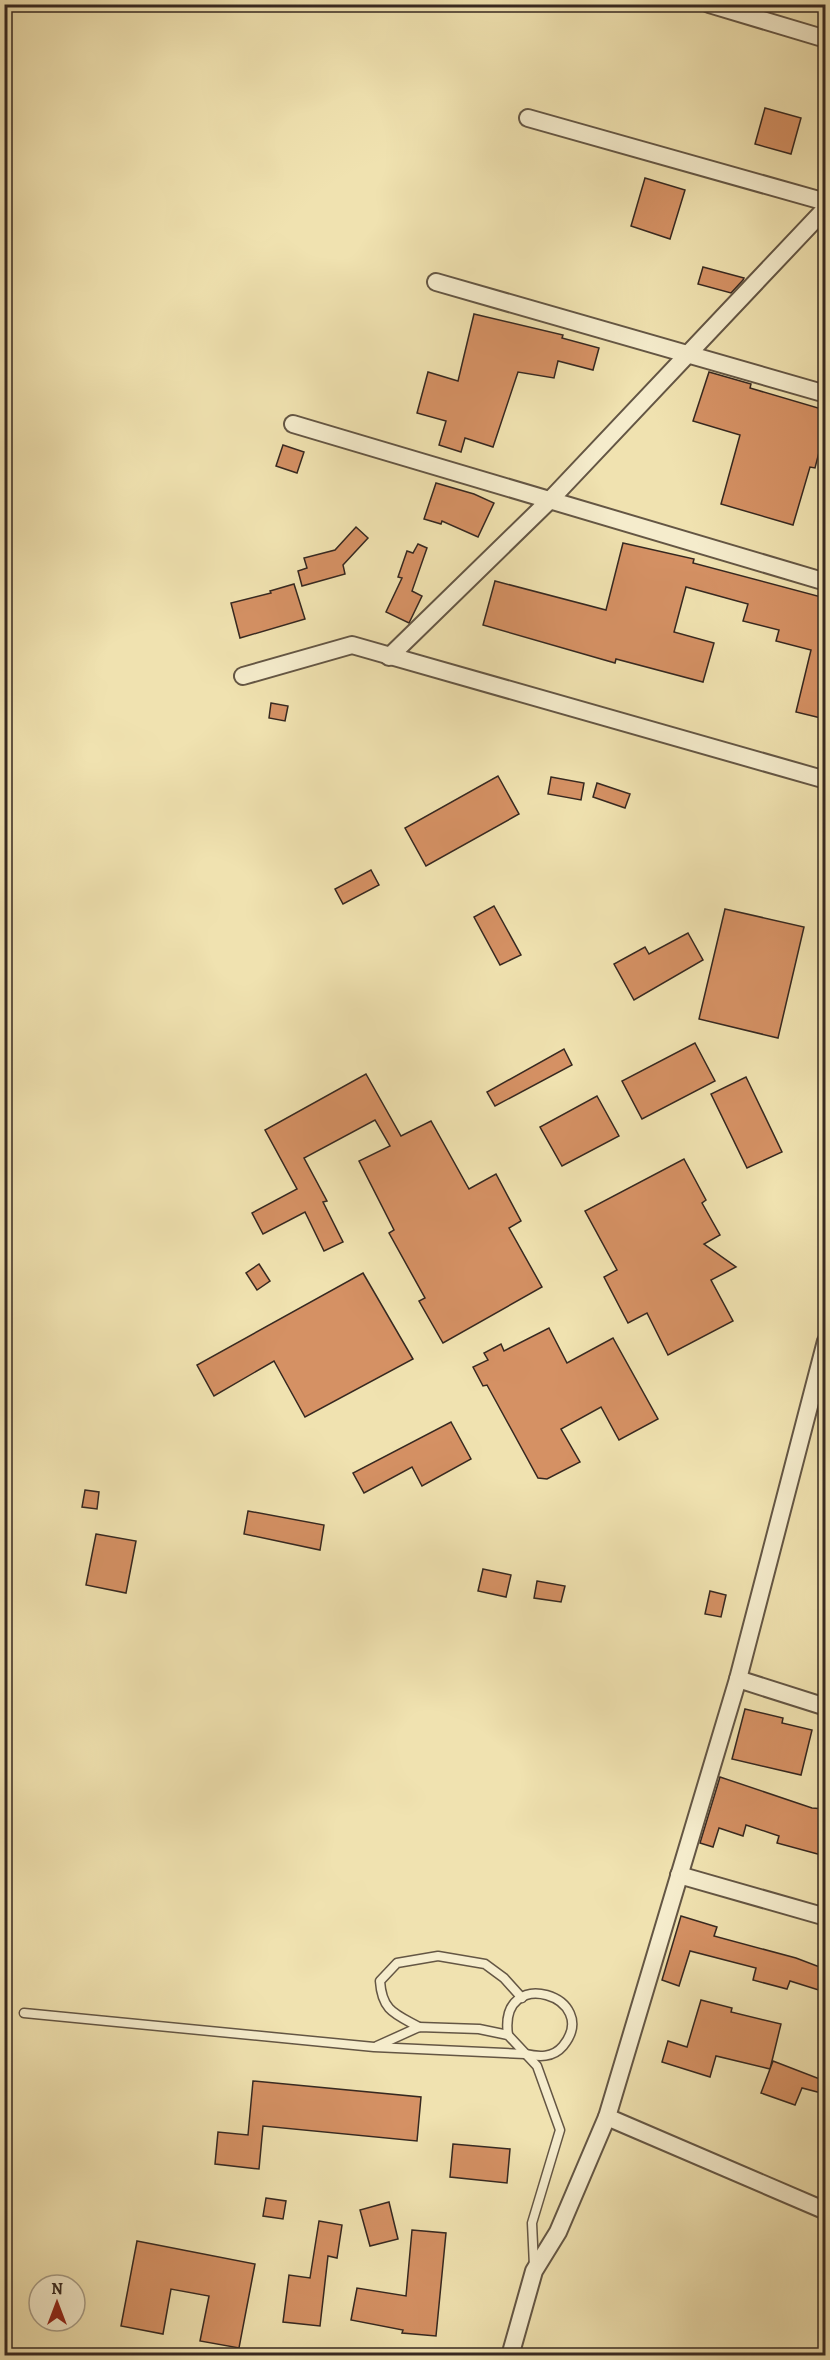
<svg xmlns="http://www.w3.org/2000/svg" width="830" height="2360" font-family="Alegreya,serif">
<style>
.building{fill:#d59164;stroke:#362820;stroke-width:1.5}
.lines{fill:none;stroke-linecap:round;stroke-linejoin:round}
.service-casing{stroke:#645644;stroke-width:11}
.minor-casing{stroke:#645644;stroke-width:20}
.service{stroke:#f5eccc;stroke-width:8}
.minor{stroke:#f5eccc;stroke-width:16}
</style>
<rect width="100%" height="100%" fill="#f0e2b0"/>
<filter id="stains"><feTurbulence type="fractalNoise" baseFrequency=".00333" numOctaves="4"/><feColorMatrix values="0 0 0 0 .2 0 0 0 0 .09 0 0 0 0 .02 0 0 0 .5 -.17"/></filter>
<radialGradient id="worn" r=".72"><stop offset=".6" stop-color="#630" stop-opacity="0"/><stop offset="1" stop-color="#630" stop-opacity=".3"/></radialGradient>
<g class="building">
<path d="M765 108 801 118 791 154 755 144Z"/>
<path d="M645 178 685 190 670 239 631 226Z"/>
<path d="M703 267 744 278 743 280 731 293 698 284Z"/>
<path d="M474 314 563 335 562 338 599 348 593 370 558 361 554 378 518 372 493 447 465 438 461 452 439 445 446 421 417 413 428 372 458 381Z"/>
<path d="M709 372 751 384 750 388 825 410V429L815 468 810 467 793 525 721 504 740 435 693 421Z"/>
<path d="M283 445 304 452 297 473 276 466Z"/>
<path d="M436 483 474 494 494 503 478 537 442 521 441 524 424 519Z"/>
<path d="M356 527 368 538 343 565 345 574 302 586 298 571 307 568 304 558 335 550Z"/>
<path d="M623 543 694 559 693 563 825 598V719L796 712 811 650 776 641 779 630 743 621 748 604 686 587 674 632 714 643 703 682 616 659 615 663 483 625 495 581 606 610Z"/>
<path d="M418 544 427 548 412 591 422 596 409 623 386 612 402 578 398 577 407 551 413 553Z"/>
<path d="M294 584 305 619 240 638 231 603 271 593 270 591Z"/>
<path d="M271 703 288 706 285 721 269 718Z"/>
<path d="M498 776 519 814 426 866 405 828Z"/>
<path d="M551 777 584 783 581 800 548 794Z"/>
<path d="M597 783 630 794 625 808 593 797Z"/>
<path d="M371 870 379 885 343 904 335 889Z"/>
<path d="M494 906 521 955 500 965 474 917Z"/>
<path d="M725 909 804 927 778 1038 699 1019Z"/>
<path d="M688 933 703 960 634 1000 614 964 645 947 649 954Z"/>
<path d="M695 1043 715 1081 642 1119 622 1081Z"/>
<path d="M564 1049 572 1065 495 1106 487 1092Z"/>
<path d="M366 1074 401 1136 431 1121 469 1189 496 1174 521 1221 509 1228 542 1287 443 1343 419 1301 425 1298 389 1233 394 1230 359 1161 390 1146 375 1120 304 1158 327 1201 323 1202 343 1242 324 1251 305 1212 263 1234 252 1213 297 1189 265 1130Z"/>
<path d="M746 1077 782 1152 747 1168 711 1094Z"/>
<path d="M597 1096 619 1136 562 1166 540 1127Z"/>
<path d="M684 1159 706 1200 702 1203 720 1235 704 1244 736 1267 711 1280 733 1321 668 1355 647 1313 628 1323 604 1277 617 1270 585 1211Z"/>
<path d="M259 1264 270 1281 257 1290 246 1273Z"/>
<path d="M363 1273 413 1359 305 1417 274 1361 214 1396 197 1365Z"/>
<path d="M549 1328 567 1363 613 1338 658 1419 619 1440 601 1407 561 1429 580 1462 547 1479 538 1478 487 1385 483 1386 473 1367 488 1360 484 1353 501 1344 504 1351Z"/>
<path d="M451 1422 471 1459 422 1486 412 1467 364 1493 353 1473Z"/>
<path d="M85 1490 99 1492 97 1509 82 1507Z"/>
<path d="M248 1511 324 1525 320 1550 244 1534Z"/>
<path d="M96 1534 136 1541 126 1593 86 1585Z"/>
<path d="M483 1569 511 1575 506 1597 478 1591Z"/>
<path d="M537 1581 565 1586 561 1602 534 1598Z"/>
<path d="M710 1591 726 1595 721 1617 705 1614Z"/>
<path d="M745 1709 783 1718 782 1723 812 1730 801 1775 732 1759Z"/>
<path d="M720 1777 812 1808 825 1809V1856L777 1843 779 1836 746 1825 743 1836 719 1828 713 1847 700 1843Z"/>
<path d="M681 1916 717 1927 714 1936 796 1958 825 1969V1992L790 1981 787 1989 753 1980 756 1968 690 1951 679 1986 662 1980Z"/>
<path d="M701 2000 732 2008 731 2012 781 2024 770 2069 716 2056 710 2077 662 2062 668 2041 687 2047Z"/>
<path d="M773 2061 825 2081V2094L802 2088 795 2105 761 2093Z"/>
<path d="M253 2081 421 2097 417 2141 263 2126 259 2169 215 2164 218 2132 248 2135Z"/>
<path d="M453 2144 510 2149 507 2183 450 2177Z"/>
<path d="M266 2198 286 2201 283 2219 263 2216Z"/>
<path d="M389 2202 398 2239 370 2246 360 2210Z"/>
<path d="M319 2221 342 2225 337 2258 328 2256 320 2326 283 2322 289 2275 310 2278Z"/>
<path d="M412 2230 446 2233 436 2336 402 2333 403 2330 351 2320 357 2288 406 2296Z"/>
<path d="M137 2241 255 2264 239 2348 200 2341 209 2296 171 2289 163 2334 121 2326Z"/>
</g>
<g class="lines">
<defs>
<g id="service">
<path d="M24 2013 374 2047 525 2054C539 2057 553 2058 563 2046 603 1997 498 1963 508 2035"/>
<path d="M419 2027C395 2014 382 2011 380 1981L397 1963 438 1956 485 1964 504 1978 522 1998"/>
<path d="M377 2046 419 2027 479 2029 508 2035 537 2066 560 2130 532 2223 534 2266"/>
</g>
<g id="minor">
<path d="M709 4 826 39"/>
<path d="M528 118 826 202"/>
<path d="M436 282 826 394"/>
<path d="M293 424 826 582"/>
<path d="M389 657 551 499 826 208"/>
<path d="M243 676 352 645 826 780"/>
<path d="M738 1679 826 1707"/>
<path d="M679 1875 826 1917"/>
<path d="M607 2117 826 2211"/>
<path d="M510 2356 534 2271 558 2232 607 2117 738 1679 826 1341"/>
</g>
</defs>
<use href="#service" class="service-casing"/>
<use href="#minor" class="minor-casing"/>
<use href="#service" class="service"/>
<use href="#minor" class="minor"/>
</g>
<rect width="830" height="2360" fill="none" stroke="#f0e2b0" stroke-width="24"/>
<rect x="6" y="6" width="818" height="2348" fill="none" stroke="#362820" stroke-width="3"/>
<rect x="12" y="12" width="806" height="2336" fill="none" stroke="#362820" stroke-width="1.5"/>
<g transform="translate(57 2303)"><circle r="28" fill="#f5eccc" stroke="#a99e87" stroke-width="1.5"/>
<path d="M0-4.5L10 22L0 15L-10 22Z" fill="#8f2418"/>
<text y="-9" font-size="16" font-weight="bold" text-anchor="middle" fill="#362820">N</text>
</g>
<rect width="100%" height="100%" filter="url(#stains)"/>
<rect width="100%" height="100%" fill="url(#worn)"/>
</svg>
